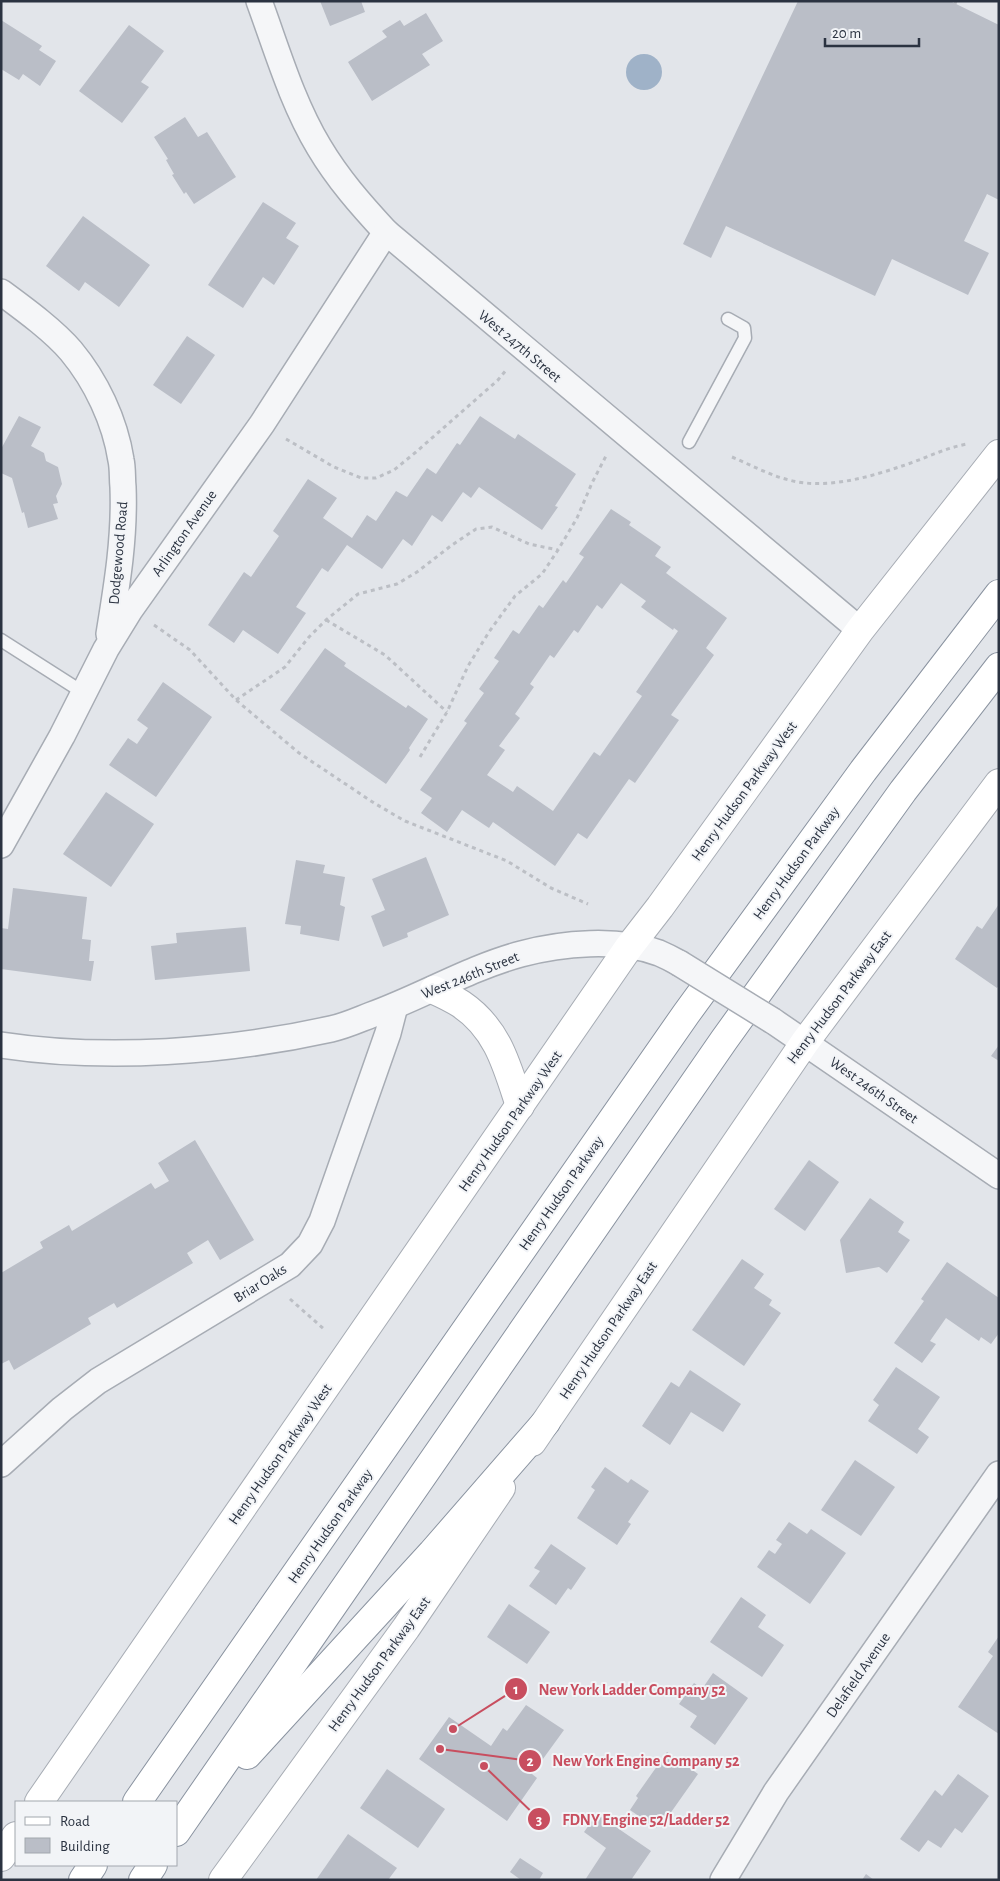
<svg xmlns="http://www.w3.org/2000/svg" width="1000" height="1881" font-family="'Alegreya Sans',sans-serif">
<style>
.water{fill:#9fb2c8}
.building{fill:#babec7;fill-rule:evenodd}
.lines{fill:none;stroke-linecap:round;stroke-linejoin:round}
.lane-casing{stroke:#a7acb4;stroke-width:15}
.street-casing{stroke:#a7acb4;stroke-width:28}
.secondary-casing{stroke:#a7acb4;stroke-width:30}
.highway-casing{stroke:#8a93a0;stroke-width:30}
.path{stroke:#bcbfc5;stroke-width:3;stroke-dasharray:4 4;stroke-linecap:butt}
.lane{stroke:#f5f6f8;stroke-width:12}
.street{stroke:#f5f6f8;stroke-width:25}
.secondary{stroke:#fff;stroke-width:28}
.highway{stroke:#fff;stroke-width:28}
.street-bridge-casing{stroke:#a7acb4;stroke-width:28;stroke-linecap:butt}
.street-bridge{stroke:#f5f6f8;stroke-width:25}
.labels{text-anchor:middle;stroke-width:4;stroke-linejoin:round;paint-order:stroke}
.street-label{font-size:15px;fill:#2b3341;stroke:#f2f4f7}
.leader{fill:none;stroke:#c84e5f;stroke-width:2}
.callout-dot{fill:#c84e5f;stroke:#f2f4f7;stroke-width:2}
.mark-label{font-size:15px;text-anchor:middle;font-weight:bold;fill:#fff}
.callout-label{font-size:16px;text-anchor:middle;font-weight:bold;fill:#c84e5f;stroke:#f2f4f7;stroke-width:4;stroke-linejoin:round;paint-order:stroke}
</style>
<rect width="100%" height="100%" fill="#e2e5ea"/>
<circle class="water" cx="644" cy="72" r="18"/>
<g class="building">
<path d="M320 1H361L365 12 330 26Z"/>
<path d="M798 1H950L999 25V200L987 194 964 241 989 253 968 295 892 259 875 296 726 226 711 258 683 244Z"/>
<path d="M426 13 443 41 422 54 430 65 372 101 348 62 387 37 382 31 400 20 404 26Z"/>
<path d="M1 20 42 46 39 50 56 61 40 86 23 74 19 80 1 69Z"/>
<path d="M129 25 164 51 141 82 149 87 122 123 79 91Z"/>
<path d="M185 117 198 137 207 132 236 177 194 204 186 192 184 194 172 175 174 174 166 160 168 159 154 137Z"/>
<path d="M263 202 296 223 286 238 299 246 274 285 263 277 243 308 208 285Z"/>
<path d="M83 216 150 265 119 307 85 282 79 291 46 266Z"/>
<path d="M187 336 215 355 181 404 153 385Z"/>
<path d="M19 416 41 427 31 446 44 453 46 461 58 467 62 484 56 496 58 503 53 504 58 519 28 528 24 512 22 513 12 478 1 473V449Z"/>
<path d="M480 416 515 439 518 434 576 474 555 506 558 507 542 530 479 487 471 498 463 492 442 522 432 515 412 546 403 539 382 569 347 545 328 572 322 568 296 607 306 613 278 654 243 630 234 643 208 625 244 572 251 577 279 536 273 531 308 479 337 498 323 518 352 538 367 515 376 521 396 491 407 497 427 468 436 474 457 443 460 445Z"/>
<path d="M611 509 631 522 629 525 661 547 655 556 671 567 666 573 727 618 706 648 714 655 671 715 679 720 635 783 629 779 587 839 578 833 555 866 493 822 489 828 462 810 447 832 421 813 432 798 420 790 467 723 464 721 484 693 479 689 499 661 494 658 513 630 519 634 539 605 543 608 563 580 566 583 584 557 579 554ZM621 583 646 601 641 607 673 630 674 628 678 631 636 692 642 696 600 756 594 752 553 811 517 786 513 792 487 775 505 750 499 746 520 718 515 714 534 687 530 684 550 655 554 658 574 630 578 633 597 605 602 609Z"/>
<path d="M325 648 346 663 344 666 406 708 408 705 428 719 409 748 410 750 386 784 280 710Z"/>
<path d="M163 682 212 717 156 797 109 765 128 738 137 744 148 728 137 720Z"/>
<path d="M106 792 154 824 111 887 63 854Z"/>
<path d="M426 857 449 915 407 933 408 937 383 947 371 916 385 910 372 879Z"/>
<path d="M296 860 325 865 323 873 345 877 340 905 345 907 339 941 300 934 301 926 285 924Z"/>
<path d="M13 888 87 897 82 939 91 940 89 961H94L91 981 1 969V928L8 929Z"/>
<path d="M999 904V985L997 988 955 959 977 926 982 929Z"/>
<path d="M246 927 250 971 155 980 151 946 177 943 176 933Z"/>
<path d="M999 1045V1061L991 1056Z"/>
<path d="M195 1140 254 1240 220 1260 208 1240 187 1253 193 1263 117 1308 114 1303 88 1318 91 1324 14 1370 9 1360 1 1364V1273L43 1248 40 1242 69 1225 72 1231 151 1183 155 1189 169 1181 158 1163Z"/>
<path d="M809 1160 839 1182 805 1231 774 1209Z"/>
<path d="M870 1198 904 1222 898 1232 910 1240 887 1273 879 1267 846 1273 840 1240Z"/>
<path d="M742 1259 764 1274 754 1288 772 1300 769 1305 781 1313 744 1366 692 1330Z"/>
<path d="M947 1262 999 1298V1333L991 1344 981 1337 979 1341 946 1318 930 1341 936 1344 922 1363 894 1343 924 1301 921 1299Z"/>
<path d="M896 1367 940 1397 918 1429 929 1437 917 1454 868 1421 879 1405 873 1400Z"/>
<path d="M690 1370 741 1404 723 1432 691 1412 670 1445 642 1426 671 1382 679 1387Z"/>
<path d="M855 1460 895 1487 861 1536 821 1510Z"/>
<path d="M605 1467 628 1483 631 1479 649 1491 628 1522 631 1524 617 1545 577 1518 595 1490 591 1487Z"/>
<path d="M789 1522 807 1534 811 1529 846 1553 810 1604 757 1567 769 1550 775 1554 782 1544 776 1540Z"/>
<path d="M551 1544 586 1568 571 1590 568 1588 556 1605 529 1586 540 1571 534 1568Z"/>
<path d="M741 1597 766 1615 758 1627 784 1645 762 1677 710 1642Z"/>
<path d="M509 1604 550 1632 527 1664 487 1637Z"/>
<path d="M999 1636V1734L958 1707 993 1656 988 1652Z"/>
<path d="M713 1673 748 1698 715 1745 690 1727 697 1716 679 1704 694 1683 702 1689Z"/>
<path d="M526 1705 564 1730 532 1774 537 1778 507 1821 419 1759 449 1717 491 1746 503 1728 507 1731Z"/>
<path d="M667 1752 698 1774 667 1818 664 1816 656 1828 630 1810 638 1798 636 1796Z"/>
<path d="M387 1769 445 1809 418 1848 360 1808Z"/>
<path d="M958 1774 989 1796 962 1833 955 1828 941 1848 928 1840 919 1852 900 1839 935 1790 942 1796Z"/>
<path d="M597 1814 651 1851 631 1880H585L606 1848 584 1832Z"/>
<path d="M348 1834 397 1868 388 1880H316Z"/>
<path d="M520 1858 543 1873 539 1880H521L510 1872Z"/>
<path d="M866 1874 874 1880H862Z"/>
</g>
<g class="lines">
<defs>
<g id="lane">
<path d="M689 442 745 338 744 328 728 319"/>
<path d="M1 640 84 693"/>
</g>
<g id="street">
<path d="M259 1C277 50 292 102 319 147 338 179 361 205 386 232L860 630"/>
<path d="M1 292C24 309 53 330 71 351 96 381 115 421 121 460 123 469 122 478 123 487 125 537 117 585 109 634"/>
<path d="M1 845 62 736 106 649 130 610 262 424 386 232"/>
<path d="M773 1021 999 1176"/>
<path d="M1 1045C107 1061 227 1052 331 1029 345 1026 358 1020 371 1015 421 997 469 968 521 954 562 943 618 938 659 953 666 956 672 959 679 963"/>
<path d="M1 1464 62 1409 98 1381 290 1265 310 1244 322 1221 388 1033 395 1006"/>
<path d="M723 1880 776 1792 999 1474"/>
</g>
<g id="secondary">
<path d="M434 990C443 994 453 999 461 1004 498 1029 507 1066 520 1106"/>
<path d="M532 1442 805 1042 999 783"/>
<path d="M39 1802 629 947 660 907 860 630 999 454"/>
<path d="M1 1857 16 1836"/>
<path d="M223 1880 406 1628 501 1488"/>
</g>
<g id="highway">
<path d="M247 1755 432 1553 546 1422"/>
<path d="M137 1802 686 1014 863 771 999 594"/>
<path d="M176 1832 724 1040 903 791 999 667"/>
<path d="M83 1880 93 1865"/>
<path d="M143 1880 153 1865"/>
</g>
</defs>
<use href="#lane" class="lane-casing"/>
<use href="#street" class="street-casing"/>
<use href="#secondary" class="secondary-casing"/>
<use href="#highway" class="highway-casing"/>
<g class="path">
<path d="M955 4 956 1"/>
<path d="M286 439 334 467 361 478H376L394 470 416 452 498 380 507 369"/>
<path d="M732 457C751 465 769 475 789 480 826 490 870 477 905 465 926 458 945 448 967 444"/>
<path d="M326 620 385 655 447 712"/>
<path d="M154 625 190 650 236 700 299 753 374 803 405 821 507 861 551 888 588 904"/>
<path d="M236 700 285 667 309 637 326 620 358 594 397 584 417 572 452 545 476 529 492 527 529 544 558 550"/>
<path d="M420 757 447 712 468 666 489 632 515 596 542 574 558 550 577 518 592 483 607 454"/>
<path d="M290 1299 325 1330"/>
</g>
<use href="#lane" class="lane"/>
<use href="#street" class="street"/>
<use href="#secondary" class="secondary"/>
<use href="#highway" class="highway"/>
<defs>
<path id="street-bridge" d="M679 963 773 1021"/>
</defs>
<use href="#street-bridge" class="street-bridge-casing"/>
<use href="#street-bridge" class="street-bridge"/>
</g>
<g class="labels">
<g class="street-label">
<text transform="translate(520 346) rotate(40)" y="5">West 247th Street</text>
<text transform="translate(184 533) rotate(-55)" y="5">Arlington Avenue</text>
<text transform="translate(118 553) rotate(-85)" y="5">Dodgewood Road</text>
<text transform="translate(744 791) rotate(-54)" y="5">Henry Hudson Parkway West</text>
<text transform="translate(796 863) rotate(-54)" y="5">Henry Hudson Parkway</text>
<text transform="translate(470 975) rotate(-22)" y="5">West 246th Street</text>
<text transform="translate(839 997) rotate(-53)" y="5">Henry Hudson Parkway East</text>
<text transform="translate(874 1090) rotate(35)" y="5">West 246th Street</text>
<text transform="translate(510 1121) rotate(-55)" y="5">Henry Hudson Parkway West</text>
<text transform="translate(561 1193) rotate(-55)" y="5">Henry Hudson Parkway</text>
<text transform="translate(260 1283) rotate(-32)" y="5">Briar Oaks</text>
<text transform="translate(608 1330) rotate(-56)" y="5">Henry Hudson Parkway East</text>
<text transform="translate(280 1454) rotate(-55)" y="5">Henry Hudson Parkway West</text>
<text transform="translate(330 1526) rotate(-55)" y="5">Henry Hudson Parkway</text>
<text transform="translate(379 1664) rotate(-54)" y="5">Henry Hudson Parkway East</text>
<text transform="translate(858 1675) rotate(-55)" y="5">Delafield Avenue</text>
</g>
</g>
<path class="leader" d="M453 1729L516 1689M440 1749L530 1761M484 1766L539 1819"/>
<g class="callout-dot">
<circle cx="453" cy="1729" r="5"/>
<circle cx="440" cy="1749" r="5"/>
<circle cx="484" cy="1766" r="5"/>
<circle cx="516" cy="1689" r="12"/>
<circle cx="530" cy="1761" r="12"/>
<circle cx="539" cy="1819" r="12"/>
</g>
<g class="mark-label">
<text x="516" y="1694">1</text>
<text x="530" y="1766">2</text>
<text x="539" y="1825">3</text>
</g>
<g class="callout-label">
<text x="632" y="1695">New York Ladder Company 52</text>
<text x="646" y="1766">New York Engine Company 52</text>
<text x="646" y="1825">FDNY Engine 52/Ladder 52</text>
</g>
<rect width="1000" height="1881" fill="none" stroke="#2b3341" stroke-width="5"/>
<rect x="15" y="1801" width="162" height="65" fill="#f2f4f7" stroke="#a2a7ae"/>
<rect x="25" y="1817" width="25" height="8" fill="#ffffff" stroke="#a2a7ae"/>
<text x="60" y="1826" font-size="15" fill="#2b3341">Road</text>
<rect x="25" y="1838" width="25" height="15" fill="#babec7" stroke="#a2a7ae"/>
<text x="60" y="1851" font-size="15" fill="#2b3341">Building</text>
<path d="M825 38v8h94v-8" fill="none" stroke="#2b3341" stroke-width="2.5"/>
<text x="832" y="38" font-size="15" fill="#2b3341" stroke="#f2f4f7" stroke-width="4" paint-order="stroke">20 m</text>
</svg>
